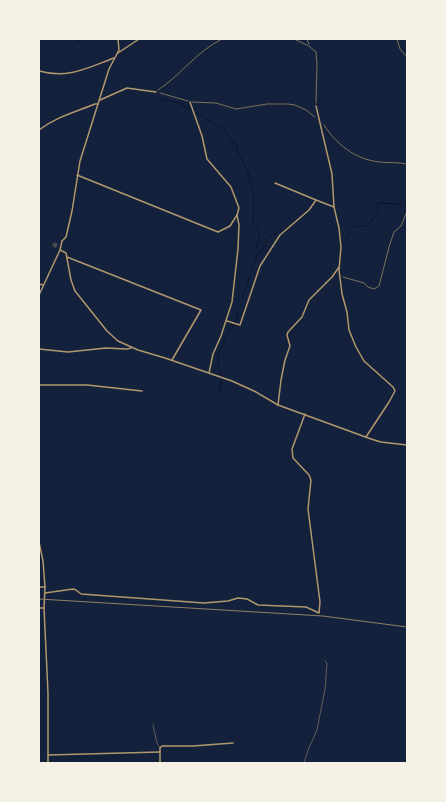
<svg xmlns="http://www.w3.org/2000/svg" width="446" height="802" font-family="'DM Sans',sans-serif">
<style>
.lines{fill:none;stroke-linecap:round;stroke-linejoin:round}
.stream{stroke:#0b132b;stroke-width:1}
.building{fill:#48494c}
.path{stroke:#e5c07b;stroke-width:0.5}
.service{stroke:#b1986c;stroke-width:0.5}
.minor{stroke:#b1986c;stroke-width:1.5}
.tertiary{stroke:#b1986c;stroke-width:1.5}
.rail{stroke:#918062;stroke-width:1}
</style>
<rect width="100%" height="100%" fill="#14213d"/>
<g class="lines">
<g class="stream">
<path d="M75 39 81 43"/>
<path d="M157 98 179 103 192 112"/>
<path d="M195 113C203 115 203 117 209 121 213 124 220 126 224 129L226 133 230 138V140L237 145 236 149 242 160"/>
<path d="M243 161 248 173 252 189"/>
<path d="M253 191 254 199"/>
<path d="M254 200V207"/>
<path d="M253 222 254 210"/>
<path d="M254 224C262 231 260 238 256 247L258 250"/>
<path d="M353 227 368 225 372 221 379 209 377 206 378 203 401 204"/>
<path d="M347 237 351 232"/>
<path d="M346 239V238"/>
<path d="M266 242 269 237 282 230"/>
<path d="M343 244 344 242"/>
<path d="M252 269 258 252 261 253 265 245"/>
<path d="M243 297 244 293 250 275"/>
<path d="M235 322 239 310"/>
<path d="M230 331 234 324"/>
<path d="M218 363V355L228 333"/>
<path d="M218 364 219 366"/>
<path d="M219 367 222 376"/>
<path d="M220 393 221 380"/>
<path d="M39 548 41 563"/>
</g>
</g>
<path class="building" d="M54 242 58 244 56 248 52 246Z"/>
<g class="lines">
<g class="path">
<path d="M294 39 309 46 316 52 317 64 316 103"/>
<path d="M307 39 309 44"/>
<path d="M397 39 400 49 407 57"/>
<path d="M158 90C181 75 197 51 222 39"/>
<path d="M160 93 188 101"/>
<path d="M192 102 216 103 236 109 267 104H288L295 105 306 110 315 117"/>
<path d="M324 125C337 145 355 159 379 162 388 163 398 162 407 164"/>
<path d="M343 277 364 283 368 287 374 289 379 286 389 247 394 232 401 226 407 211"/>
</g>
<g class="service">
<path d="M153 725 157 743 160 748"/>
<path d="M304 763 308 750 317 730 325 689 327 663 325 661"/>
</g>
<g class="minor">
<path d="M118 53 139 39"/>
<path d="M39 71C68 79 87 68 114 58"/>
<path d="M100 100 127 88 156 92"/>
<path d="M190 102 202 136 207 159 231 187 239 208 237 215 239 225 238 249 232 302 221 336 213 354 209 373"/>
<path d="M316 106 332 174 334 207 339 228 341 247 339 270 342 294 347 312 349 330 356 347 364 361 393 387 395 391 389 402 366 437"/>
<path d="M39 130C56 117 75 112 95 104H98"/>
<path d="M77 175 218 232 230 226 237 215"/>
<path d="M275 183 316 200"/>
<path d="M62 241 66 237 72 211 80 161 109 69 119 50 118 39"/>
<path d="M67 257 201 310 172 360"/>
<path d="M39 284 43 285"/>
<path d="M227 321 240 325 260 266 280 235 309 210 316 200 334 207"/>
<path d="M39 349 68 352 106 348 127 349 131 348"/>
<path d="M39 385H87L142 391"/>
<path d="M278 405 281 380 285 360 290 346 287 335 288 332 302 317 309 300 332 277 339 267"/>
<path d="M39 587H45"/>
<path d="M45 593 73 589 76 590 81 594 204 603 228 601 238 598 247 599 258 605 306 607 319 613 320 602 308 509 311 480 309 475 293 458 292 449 305 414"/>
<path d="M39 608H44"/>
<path d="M48 755 160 752"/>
<path d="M160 763V748L162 746H193L233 743"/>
</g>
<g class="tertiary">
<path d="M60 250 66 253 71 280 75 291 107 331 118 341 138 350 165 358 232 381 254 391 278 405 371 439 381 442 407 445"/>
<path d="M39 295 60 250 62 241"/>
<path d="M39 542 43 561 45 587 44 608 48 693V763"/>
</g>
<path class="rail" d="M39 599 323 616 407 627"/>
</g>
<rect width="446" height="802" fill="none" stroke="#f6f1e7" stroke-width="80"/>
</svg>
